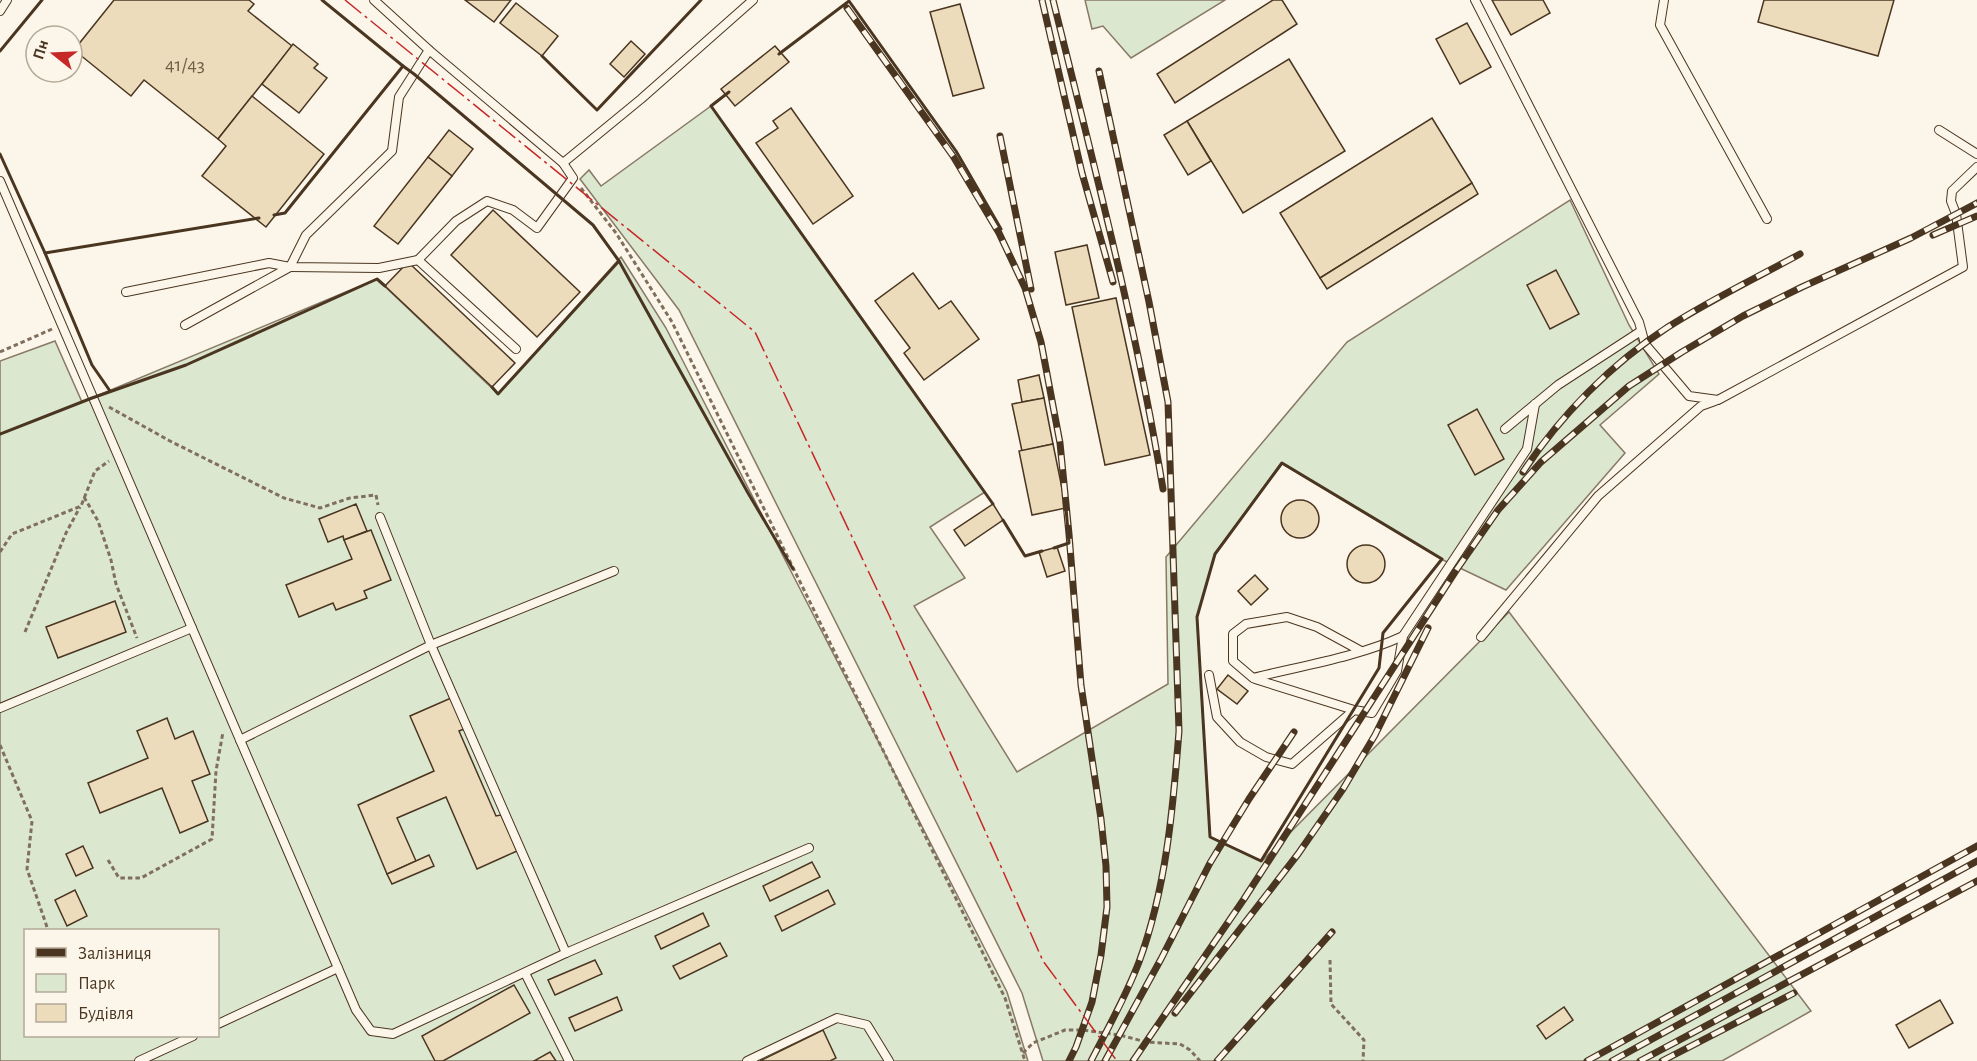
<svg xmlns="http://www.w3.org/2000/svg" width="1977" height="1061" font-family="'Alegreya Sans',sans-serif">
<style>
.green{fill:#dce7d0;stroke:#887966;stroke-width:1.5;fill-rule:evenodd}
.building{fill:#ecdcbc;stroke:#4a3520;stroke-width:1.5}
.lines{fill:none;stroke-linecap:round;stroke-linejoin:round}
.lane-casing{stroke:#4a3520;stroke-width:10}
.path{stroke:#7f6f5c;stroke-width:3;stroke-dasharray:4.5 3;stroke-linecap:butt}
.lane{stroke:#fbf6e9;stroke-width:8}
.rail-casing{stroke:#4a3520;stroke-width:7}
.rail{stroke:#fbf6e9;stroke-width:4.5;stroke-dasharray:14;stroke-linecap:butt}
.wall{stroke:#4a3520;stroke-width:3}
.power{stroke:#c62828;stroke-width:1.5;stroke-dasharray:21 4.5 3 4.5;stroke-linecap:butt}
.labels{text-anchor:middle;stroke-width:4.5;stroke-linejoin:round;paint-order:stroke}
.number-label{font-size:20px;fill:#725f47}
</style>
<rect width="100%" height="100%" fill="#fbf6e9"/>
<g class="green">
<path d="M1085 0H1225L1131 58 1103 26 1092 29Z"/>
<path d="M711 106 985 492 930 527 965 578 914 606 1017 772 1168 684 1166 557 1347 342 1570 200 1629 325 1659 374 1600 425 1625 453 1506 590 1441 559 1281 463 1215 554 1197 617 1210 837 1262 861 1509 612 1811 1011 1722 1061H1043L1022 993 679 310 580 179 589 170 601 186Z"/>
<path d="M621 257 666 328 1007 992 1028 1061H0V361L55 341 82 402 377 279 498 394ZM26 930H218V1036H26Z"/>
</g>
<g class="building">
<path d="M114 0H249L254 4 248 11 292 46 218 139 144 80 131 96 74 50Z"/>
<path d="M465 0H511L494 22Z"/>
<path d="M1273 0H1282L1297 24 1175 103 1157 74Z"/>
<path d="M1492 0H1543L1550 13 1511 35Z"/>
<path d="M1764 0H1894L1878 56 1758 22Z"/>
<path d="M516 3 558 36 542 56 500 23Z"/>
<path d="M960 4 984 88 953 96 930 12Z"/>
<path d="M1467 23 1491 67 1460 84 1436 39Z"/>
<path d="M631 41 645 54 624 77 610 64Z"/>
<path d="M293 44 318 64 314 68 327 78 299 113 262 84Z"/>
<path d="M775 46 789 62 735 106 721 89Z"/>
<path d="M1289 59 1345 151 1243 213 1187 121Z"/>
<path d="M252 96 324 154 266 227 202 176 226 146 218 139Z"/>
<path d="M791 108 853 196 813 224 756 143 778 128 773 121Z"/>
<path d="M1432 118 1472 183 1320 278 1280 213Z"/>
<path d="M1187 121 1211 161 1188 175 1164 135Z"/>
<path d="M449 130 473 149 452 176 428 157Z"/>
<path d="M428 157 452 176 398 244 374 226Z"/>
<path d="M1472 183 1478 194 1327 289 1320 278Z"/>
<path d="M493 210 580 292 537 337 451 255Z"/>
<path d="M1087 245 1099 298 1066 305 1055 252Z"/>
<path d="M408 262 515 363 492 387 385 286Z"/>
<path d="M1556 270 1579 314 1550 329 1527 285Z"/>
<path d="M913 273 939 309 951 301 979 339 924 380 904 353 910 348 875 301Z"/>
<path d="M1116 298 1150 455 1105 465 1072 307Z"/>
<path d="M1039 375 1044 398 1022 402 1018 380Z"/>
<path d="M1044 398 1053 444 1022 451 1012 404Z"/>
<path d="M1477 409 1504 459 1475 475 1448 425Z"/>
<path d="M1053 444 1066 508 1032 515 1019 451Z"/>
<circle cx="1300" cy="519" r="19"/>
<path d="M356 504 367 531 344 540 343 536 328 542 319 519Z"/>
<path d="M993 504 1003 520 965 546 954 530Z"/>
<path d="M371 530 391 580 364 591 367 598 336 610 333 603 299 617 286 585 352 559 344 540Z"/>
<circle cx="1366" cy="564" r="19"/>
<path d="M1057 547 1065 571 1047 577 1039 552Z"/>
<path d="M1255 575 1268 589 1251 605 1238 591Z"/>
<path d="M115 601 126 632 58 658 46 627Z"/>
<path d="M1228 675 1248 691 1237 704 1217 689Z"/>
<path d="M451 698 464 729 459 731 496 816 501 815 517 851 477 869 446 797 397 818 416 861 387 874 358 805 434 771 410 716Z"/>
<path d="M167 718 175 739 193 731 210 774 192 781 208 821 180 833 162 788 100 813 88 783 148 758 137 731Z"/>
<path d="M83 846 93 868 76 876 66 854Z"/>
<path d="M429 855 434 866 392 884 387 874Z"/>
<path d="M812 862 820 877 770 901 763 886Z"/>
<path d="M75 890 87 916 67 926 55 900Z"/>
<path d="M828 890 835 904 782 931 775 916Z"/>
<path d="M703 913 709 926 661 949 655 936Z"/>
<path d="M720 943 727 956 680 979 673 966Z"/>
<path d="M595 960 602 974 555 995 548 980Z"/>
<path d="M514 985 530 1013 443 1061H435L422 1036Z"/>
<path d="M617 997 622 1010 575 1031 569 1018Z"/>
<path d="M1940 1000 1953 1023 1909 1048 1896 1025Z"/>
<path d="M1564 1007 1573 1020 1546 1039 1537 1026Z"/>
<path d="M823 1030 836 1058 830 1061H760Z"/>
<path d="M550 1052 556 1061H534Z"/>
</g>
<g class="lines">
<defs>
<g id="lane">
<path d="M374 0 429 50 563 163 573 178 537 228 513 210 487 201 456 221 418 260"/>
<path d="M1475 0 1639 322 1645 344 1689 396 1718 400 1963 267 1956 214 1951 201 1952 191 1977 167"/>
<path d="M1664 0 1660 25 1767 219"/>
<path d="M0 11 7 0"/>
<path d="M1939 130 1977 154"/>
<path d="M563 163 641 99 753 0"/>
<path d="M0 181 356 1010 371 1031 393 1034 566 953 809 848"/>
<path d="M126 292 269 263 290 267 379 268 418 260 516 349"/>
<path d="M185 325 290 267 306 235 392 151 399 97 429 50"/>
<path d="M1505 429 1558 385 1641 331"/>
<path d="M380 517 431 645 566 953"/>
<path d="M1481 637 1598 496 1701 406 1715 401"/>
<path d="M1361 651 1317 627 1287 617 1246 624 1233 634V661L1253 678C1301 666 1358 657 1403 636L1527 449 1535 404"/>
<path d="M1209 675 1217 717 1240 742 1266 757 1292 764 1354 710 1372 713 1397 671 1403 636"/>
<path d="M1255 679 1354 710"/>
<path d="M0 708 192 628"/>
<path d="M240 740 431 645 614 571"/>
<path d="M525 973 569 1061"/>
<path d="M218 1024 338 968"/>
<path d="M139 1061 193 1036"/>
<path d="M747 1061 837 1018 867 1025 889 1061"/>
</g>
</defs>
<use href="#lane" class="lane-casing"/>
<g class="path">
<path d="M581 188 616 233 672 322 1005 998 1025 1061"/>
<path d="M0 352 52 329"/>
<path d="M109 407 170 441 284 498 320 508 350 498 376 495 378 505"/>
<path d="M84 497 98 521 111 560 116 584 137 638"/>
<path d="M0 552 12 534 81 506 95 471 109 461"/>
<path d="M25 632 66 533 80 507"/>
<path d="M0 745 32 821 27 869 47 927"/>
<path d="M108 860 119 878H141L212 839 216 771 223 732"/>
<path d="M1330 960 1331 1004 1364 1040 1363 1061"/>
<path d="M1023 1053 1033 1043 1065 1030H1082L1120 1035 1146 1042 1180 1044 1190 1050 1200 1061"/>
</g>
<use href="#lane" class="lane"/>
<defs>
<g id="rail">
<path d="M1042 0 1082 173 1113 282"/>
<path d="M1053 0C1093 162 1136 324 1163 489"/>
<path d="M847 8 953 156 999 233 1025 288 1041 342 1060 443 1069 534 1081 685 1101 819 1106 866 1107 907 1101 955 1092 1002 1076 1047 1069 1061"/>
<path d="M1000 136 1031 289"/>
<path d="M1933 235 1977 216"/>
<path d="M1523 472C1560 416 1611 364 1668 327 1710 300 1756 278 1800 254"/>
<path d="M1175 1013 1298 854 1343 789 1375 735 1428 628"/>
<path d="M1091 1061C1108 1028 1126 996 1139 962 1166 889 1173 809 1179 731L1168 402 1149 302 1099 71"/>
<path d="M1105 1061 1161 959 1210 863 1249 799 1294 732"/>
<path d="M1133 1061 1244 899 1457 569 1498 510 1541 462 1629 386 1682 352 1743 316 1802 287 1911 238 1977 203"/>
<path d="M1217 1061 1332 932"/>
<path d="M1587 1061 1977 846"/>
<path d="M1612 1061 1977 861"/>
<path d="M1640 1061 1977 881"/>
<path d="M1662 1061 1794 993"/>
</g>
</defs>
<use href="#rail" class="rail-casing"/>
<use href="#rail" class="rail"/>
<g class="wall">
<path d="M322 0 403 66"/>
<path d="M0 51 42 0"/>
<path d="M779 54 849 1 956 151 1001 229"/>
<path d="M542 56 597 110 701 0"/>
<path d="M729 92 711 106 993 504"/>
<path d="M0 154 45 253"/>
<path d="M274 215 285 213 403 66 414 74 593 225 619 261 498 394 492 387"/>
<path d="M619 261 748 493 793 569"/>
<path d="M110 391 92 365 45 253 259 218"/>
<path d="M0 434 92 398 186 365 377 279 385 286"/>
<path d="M1282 463 1442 559 1383 633 1379 668 1261 861 1210 837 1197 617 1215 554Z"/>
<path d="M1003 520 1025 556 1042 551"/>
<path d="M1054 548 1069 543 1066 508"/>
</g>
<path class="power" d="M345 0 755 332 889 615 1043 961 1117 1061"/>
</g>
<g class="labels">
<g class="number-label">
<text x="185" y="71">41/43</text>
</g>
</g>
<rect x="24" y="929" width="195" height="108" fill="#fbf6e9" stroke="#b4a999" stroke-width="1.5"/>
<rect x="36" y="948" width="30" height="9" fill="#4a3520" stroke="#b4a999" stroke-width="1.5"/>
<text x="78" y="959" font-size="18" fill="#4a3520">Залізниця</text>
<rect x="36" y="974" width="30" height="18" fill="#dce7d0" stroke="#b4a999" stroke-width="1.5"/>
<text x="78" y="989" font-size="18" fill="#4a3520">Парк</text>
<rect x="36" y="1004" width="30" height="18" fill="#ecdcbc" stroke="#b4a999" stroke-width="1.5"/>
<text x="78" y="1019" font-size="18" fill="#4a3520">Будівля</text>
<g transform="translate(54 54) rotate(288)"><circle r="28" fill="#fbf6e9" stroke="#b4a999" stroke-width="1.5"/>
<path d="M0-4.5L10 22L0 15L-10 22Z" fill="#c62828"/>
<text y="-9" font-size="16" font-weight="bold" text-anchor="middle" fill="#4a3520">Пн</text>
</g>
</svg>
